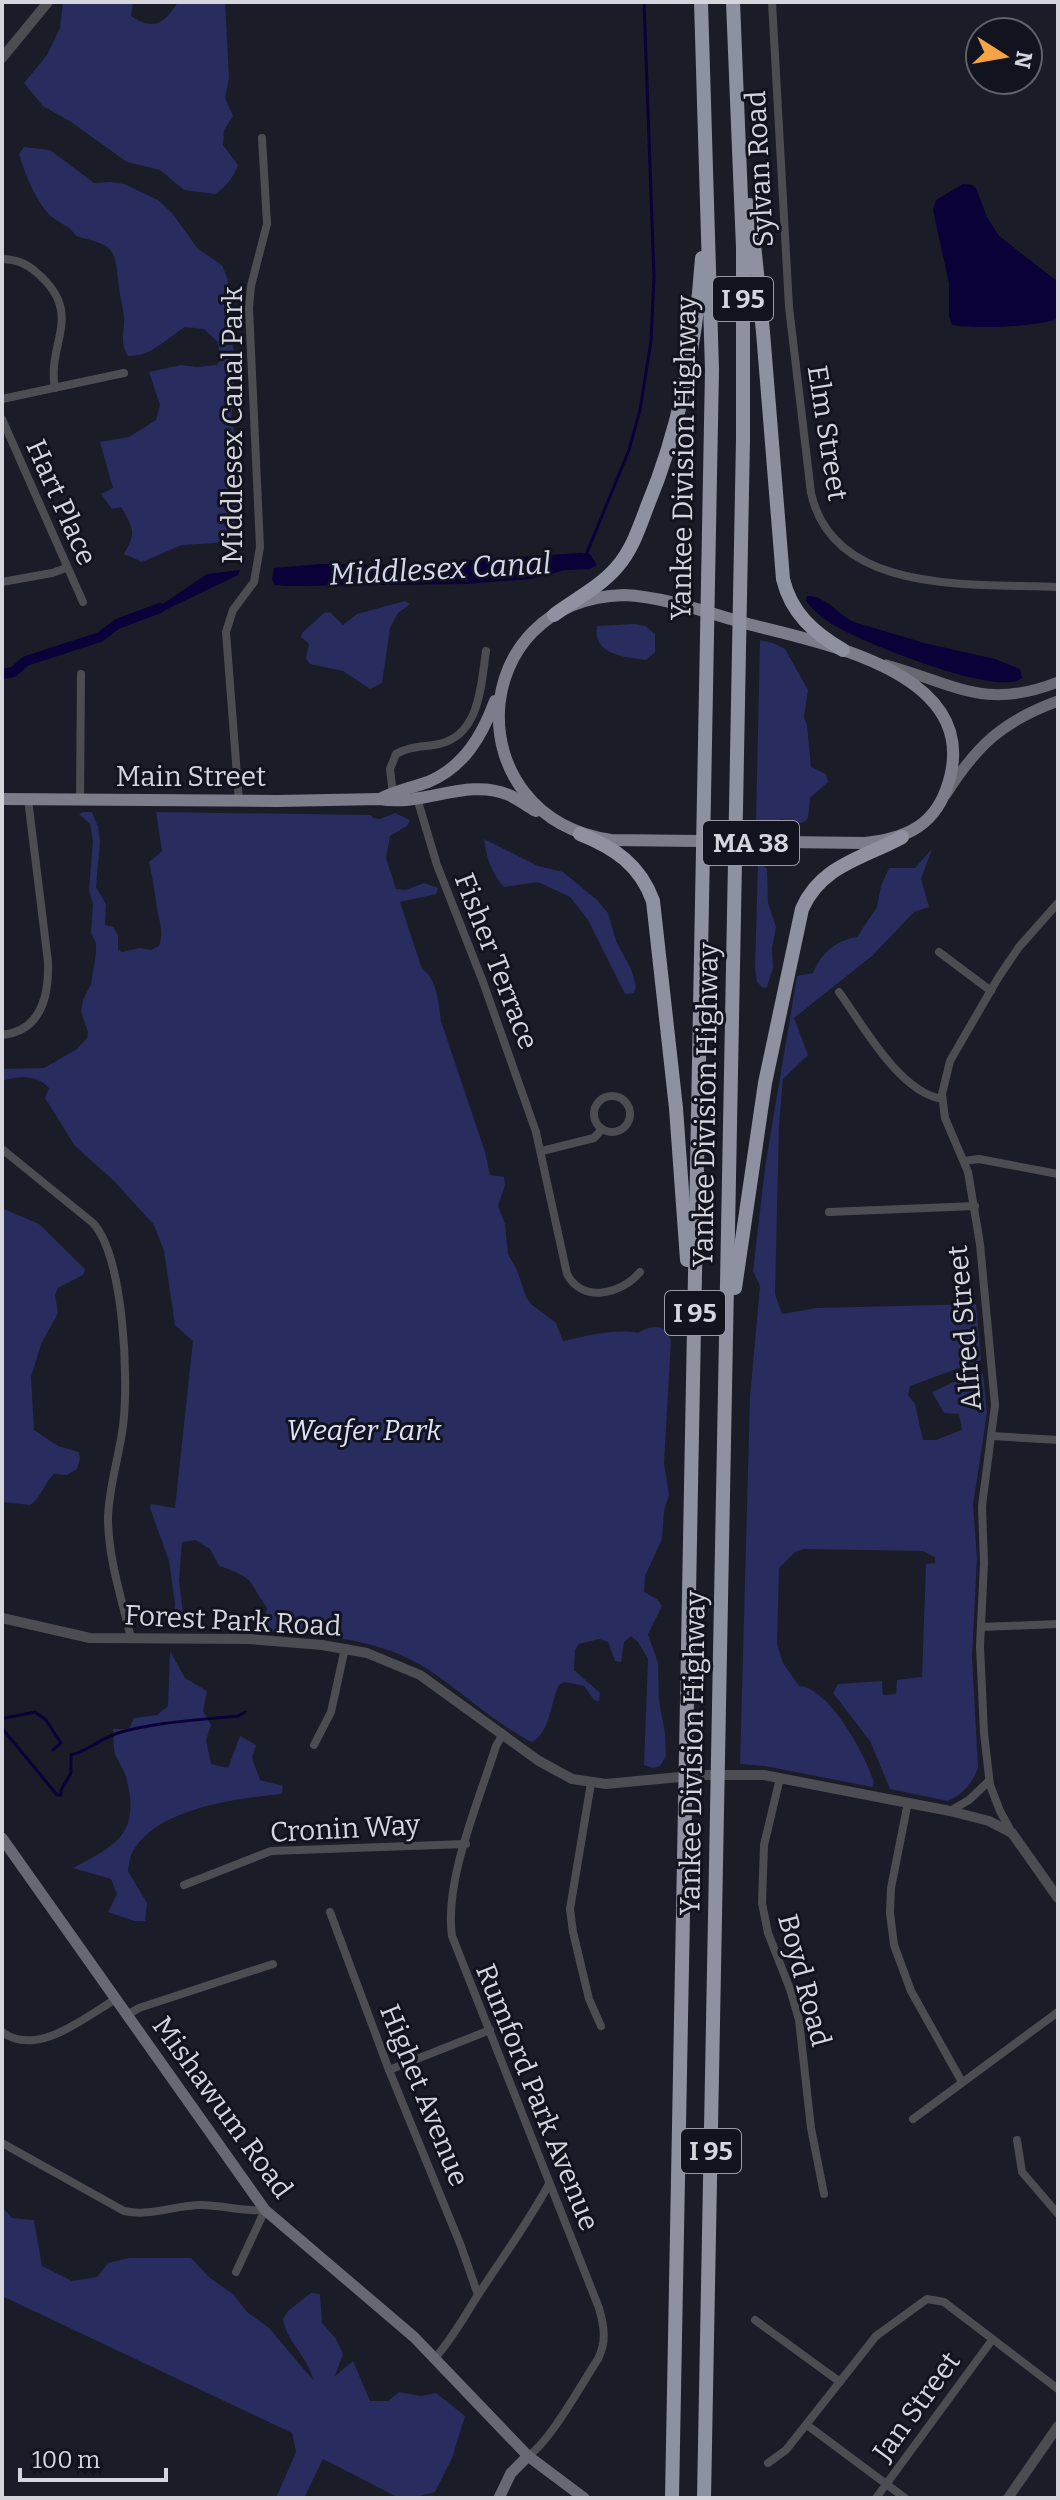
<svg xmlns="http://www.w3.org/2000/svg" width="1060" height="2500" font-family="Bitter,serif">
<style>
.green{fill:#282c5e}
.water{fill:#090138}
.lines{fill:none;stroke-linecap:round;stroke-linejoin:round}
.stream{stroke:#090138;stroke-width:3}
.canal{stroke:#090138;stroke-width:10}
.minor{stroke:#4c4d53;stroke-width:8}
.tertiary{stroke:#4c4d53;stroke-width:10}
.secondary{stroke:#676972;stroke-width:11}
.primary{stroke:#7b7e8a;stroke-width:12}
.motorway{stroke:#8e91a0;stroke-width:14}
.labels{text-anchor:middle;stroke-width:6;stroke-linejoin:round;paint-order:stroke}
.shield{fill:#11131e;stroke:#9a9ba4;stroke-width:2}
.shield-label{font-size:26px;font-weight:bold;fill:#d4d5dd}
.street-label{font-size:28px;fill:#d4d5dd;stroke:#11131e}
.park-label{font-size:28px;font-style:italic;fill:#dee2f9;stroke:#11131e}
.water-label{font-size:30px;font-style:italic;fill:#d2d7ed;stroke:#11131e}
</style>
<rect width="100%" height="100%" fill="#1a1c27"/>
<g class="green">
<path d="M63 2H133L131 16C154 31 164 24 178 2H225L229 78 225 98 233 116 224 130 223 145 238 165C233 178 227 186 215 194L184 190 160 170 127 162 71 122 43 106 24 83 47 55 60 28Z"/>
<path d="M24 147 50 150 94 183 111 182 124 184 158 200 172 213 198 249 222 265 228 280 229 327 236 361 231 420 241 453 237 516 233 535 216 543 182 545 142 562 124 554C137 532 133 528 121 507L112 509 101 494 113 488 100 442 129 437 156 420 160 405 149 372 181 365 197 367 217 365 220 360 218 342 204 329 185 327C167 338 151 357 128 356 121 346 123 336 124 325 125 311 120 300 119 287 114 246 116 247 76 236 69 225 60 224 51 216 36 202 25 174 19 154Z"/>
<path d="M405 601 410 604 398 613 390 628 382 683 370 689 343 671 310 664 306 659 309 644 301 637 302 633 324 613 330 612 343 625 357 614Z"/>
<path d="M634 624 645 626 655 634V652L646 660C625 657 592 655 597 626Z"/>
<path d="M760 640 773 643 785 649 808 690 804 717 807 725 811 767 826 774 828 782 810 798 808 818C801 828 791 821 782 819L767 825 756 820Z"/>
<path d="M83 812H92L98 827 100 842 96 887 106 904 105 925 113 927 118 935V949L122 952 140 948 151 950 159 946C165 929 157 917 156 901 154 887 152 876 149 862L162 851 156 812 371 815 373 818 380 819 395 813 410 820 407 826 390 836 386 858 396 889 405 890 424 883 438 888 436 894 400 902 422 969C437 978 439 1005 441 1021L485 1152 490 1175 504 1177 505 1185 498 1206 505 1224 508 1254 517 1270 526 1297 531 1304 556 1323 563 1341C586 1336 614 1328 638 1333 648 1326 657 1325 667 1330L671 1341 664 1463 669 1495 664 1511 662 1539 645 1576 644 1592 657 1599 662 1606 648 1634 658 1663 659 1701 665 1733 666 1756 660 1766 653 1768 644 1765 648 1659 638 1642 631 1636 624 1642 621 1662 615 1661 608 1642 599 1639 579 1644 575 1650 574 1670 600 1693 599 1701 594 1700 584 1686 565 1682 559 1685C550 1703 551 1731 532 1742 497 1725 462 1692 429 1670 380 1638 319 1634 261 1631L267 1608C247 1580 256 1578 219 1566L210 1549 195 1540 182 1542 179 1580 184 1622 183 1625 173 1624 175 1603 169 1561 150 1508 151 1504 175 1508 193 1341 175 1325 164 1251 154 1225 114 1181 75 1146 45 1098 49 1088C36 1074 19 1076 2 1081V1069L44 1068 77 1049 87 1038 88 1032 81 1012 83 1000 91 984 96 953V943L91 933 93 904 89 890 93 841 90 824 79 814Z"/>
<path d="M484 839 538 866 563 872 597 900 608 913 616 941 631 969 636 986 634 993 625 994 588 920 570 897 538 882 504 887C492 874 486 857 484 839Z"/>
<path d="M932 849 921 879 929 907 914 912 872 956 794 1018 808 1055 783 1079 779 1125 775 1294 782 1314 816 1308 976 1304 981 1360 910 1386 908 1395 915 1404 923 1440H936L962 1430 959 1414 944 1413 932 1392 954 1382 983 1374 987 1413 973 1505 977 1558 972 1657 978 1768C972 1784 963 1794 948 1801L890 1789 870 1741 833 1693 838 1684 882 1681 883 1695 896 1694 897 1680 922 1677 926 1564 935 1563V1557L923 1551 803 1549 795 1552 779 1568 777 1644 783 1663 799 1686C829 1687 867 1757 874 1783L872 1787 765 1766 740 1764 750 1397 760 1286 753 1271 765 1168 797 976 813 973C822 952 835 941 857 937L877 907 881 886 889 868H915Z"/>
<path d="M758 861 767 869 768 903 776 927 772 948 773 968 767 987 763 988 757 982 755 969Z"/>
<path d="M2 1208 39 1224 85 1269 83 1275 58 1288 55 1295 58 1313 41 1344 31 1377 34 1430 58 1446 79 1452 80 1458 77 1469 67 1475 54 1474C44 1483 42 1497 30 1505L2 1502Z"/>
<path d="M170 1651 185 1678 207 1691 203 1711 211 1725 206 1740 211 1764 228 1768 240 1736 256 1745 252 1758 260 1780 283 1786 282 1794C239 1798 161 1808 135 1848 130 1854 129 1863 128 1871L147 1903 145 1921H134L108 1912 117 1894 111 1879 73 1868C117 1845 141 1833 126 1777 124 1769 118 1762 115 1754 113 1746 114 1737 113 1729H129L134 1718 157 1715 168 1706Z"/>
<path d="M2 2207 12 2218 34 2220 42 2266 72 2281 97 2277 108 2263 129 2258H191L210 2278 233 2294 247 2312 269 2328 313 2380C309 2358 286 2341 283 2319L288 2311 311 2293 320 2294 322 2323 336 2339 343 2354 335 2376 353 2361 370 2401H388L399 2392 421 2396 436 2393 465 2416 452 2458 435 2492 412 2498H399L323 2459 304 2498H276L296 2452 292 2433 2 2296Z"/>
</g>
<g class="water">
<path d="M963 184 972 185 976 188 987 217 999 236 1058 282V318C1044 327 970 329 952 325L949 317V283L933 210 936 200Z"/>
<path d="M580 553 590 554 597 565 590 569 565 570 531 579 466 584 288 586 275 585 272 579 274 568 320 564 401 565Z"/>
<path d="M240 570 238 575 155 615 151 612 207 574Z"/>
<path d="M807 596C825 595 837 614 854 622L924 643 995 659 1020 669 1022 678C1000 697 879 648 851 634 835 627 816 615 806 601Z"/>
</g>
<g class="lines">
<g class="stream">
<path d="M586 555 629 450 640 410 651 341 654 276 644 2"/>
<path d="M5 1718 35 1712 46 1720 61 1743 53 1750"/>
<path d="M2 1728 57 1795H61V1790L71 1773V1755C88 1751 101 1738 118 1733 156 1722 198 1720 238 1716L245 1712"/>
</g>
<path class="canal" d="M2 674 13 672 26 661 100 637 117 624 160 608"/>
<g class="minor">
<path d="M772 2 789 307 811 493C834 597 977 583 1058 587"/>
<path d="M2 259C16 259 26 263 36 272 86 314 46 343 55 388"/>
<path d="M2 399 124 373"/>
<path d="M2 419 83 602"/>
<path d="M2 582 52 573 66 568"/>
<path d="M393 795 390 769 396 754C409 746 424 747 439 744 480 735 481 685 486 651"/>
<path d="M416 795 437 865 483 982 536 1132 567 1274C582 1303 621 1295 640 1272"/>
<path d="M80 800 81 674"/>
<path d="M239 801 226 632 233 610 254 582 260 547 249 308 251 286 267 224 262 138"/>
<path d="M939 952 991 991"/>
<path d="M839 992C863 1025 899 1092 942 1099"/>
<path d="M2 1035C41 1031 49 996 48 962L28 799"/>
<circle cx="612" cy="1114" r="18"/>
<path d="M2 1149 93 1223C124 1257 129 1381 123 1426 119 1457 109 1487 108 1517 108 1558 122 1600 131 1638"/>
<path d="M542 1151 594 1138 602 1129"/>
<path d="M964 1161 979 1159 1058 1174"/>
<path d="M829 1212 975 1206"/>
<path d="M992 1436 1058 1440"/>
<path d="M981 1627 1058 1624"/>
<path d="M503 1734 496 1746C479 1801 444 1880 452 1936L599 2308C604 2326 607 2341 598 2359 582 2383 550 2442 528 2456"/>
<path d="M314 1745 331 1712 345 1648"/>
<path d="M780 1778 764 1845 762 1903 768 1933 790 1989 799 2020 811 2128 824 2194"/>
<path d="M591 1783 570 1909 573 1932 589 1999 601 2026"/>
<path d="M908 1802 891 1888 890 1913 894 1945 911 1991 962 2082"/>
<path d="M950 1811 969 1800 989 1781"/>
<path d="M1012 1833 1000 1811 990 1785 984 1733 980 1646 984 1563 982 1506 995 1405 980 1244 968 1172 945 1118 942 1094 950 1061 998 978 1019 947 1058 903"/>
<path d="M184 1885 271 1851 466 1844"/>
<path d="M330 1912 389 2070 461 2246 478 2295"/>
<path d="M127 2015 139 2008 273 1964"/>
<path d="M2 2032C37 2058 85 2017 116 1999"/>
<path d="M389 2070 490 2030"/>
<path d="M913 2119 1058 2012"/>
<path d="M1017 2140 1022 2172 1058 2214"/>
<path d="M2 2143 124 2211C151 2217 175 2205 201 2205 223 2205 243 2212 265 2210"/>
<path d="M236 2272 265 2210"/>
<path d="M755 2320 840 2382"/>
<path d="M435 2358C452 2339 464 2317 478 2295 502 2258 528 2223 549 2184"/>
<path d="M807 2425 905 2498"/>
<path d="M768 2463 786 2450 876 2336 927 2299 944 2302 1058 2389"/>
<path d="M876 2498 992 2340"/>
</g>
<g class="tertiary">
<path d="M2 58 48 2"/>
<path d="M2 1618 90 1638 249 1639 322 1645 367 1653 420 1675 539 1761 572 1779 606 1784 701 1775H764L950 1811 989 1821 1012 1833 1058 1898"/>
<path d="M1008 2498 1058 2426"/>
</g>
<g class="secondary">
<path d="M886 665C955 684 985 711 1058 682"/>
<path d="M946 794C977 745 1003 721 1058 701"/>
<path d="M2 1838 265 2210 414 2337 528 2456 584 2498"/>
<path d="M499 2498 511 2473 528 2456"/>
</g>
<g class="primary">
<path d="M624 595C666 597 708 613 748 624 826 644 989 674 946 790 932 828 902 839 865 843L611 840C455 817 464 600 624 595Z"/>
<path d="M2 799 277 801 380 799C422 807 467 777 509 795 518 799 527 806 536 811"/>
<path d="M380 799C395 791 411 788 428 782 464 767 482 736 495 701"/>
</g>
<g class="motorway">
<path d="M750 205 763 332 783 579C791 613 814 633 843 650"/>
<path d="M554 615C574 600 600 587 617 567 632 550 639 528 647 507 680 428 696 344 702 258"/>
<path d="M580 834C615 848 640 865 653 901L676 1108 687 1260"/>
<path d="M735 1288 765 1083 802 909C821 865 864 858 902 837"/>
<path d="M672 2498 712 370 701 2"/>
<path d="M704 2498 743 439V248L733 2"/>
</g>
</g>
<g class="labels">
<g class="shield">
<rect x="713" y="277" width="60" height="44" rx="6"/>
<rect x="703" y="821" width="96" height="44" rx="6"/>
<rect x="665" y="1291" width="60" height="44" rx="6"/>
<rect x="681" y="2129" width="60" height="44" rx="6"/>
</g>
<g class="shield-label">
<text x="743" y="308">I 95</text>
<text x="751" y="852">MA 38</text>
<text x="695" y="1322">I 95</text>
<text x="711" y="2160">I 95</text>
</g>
<g class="street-label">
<text transform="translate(759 169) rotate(-93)" y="10">Sylvan Road</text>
<text transform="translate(232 425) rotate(-90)" y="10">Middlesex Canal Park</text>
<text transform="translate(828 433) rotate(81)" y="10">Elm Street</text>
<text transform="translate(683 458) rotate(-89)" y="10">Yankee Division Highway</text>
<text transform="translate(62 502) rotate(66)" y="10">Hart Place</text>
<text x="191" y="786">Main Street</text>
<text transform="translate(497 961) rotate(69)" y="10">Fisher Terrace</text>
<text transform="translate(705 1105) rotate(-89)" y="10">Yankee Division Highway</text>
<text transform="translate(964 1328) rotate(-95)" y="10">Alfred Street</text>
<text transform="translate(233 1620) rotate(3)" y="10">Forest Park Road</text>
<text transform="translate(692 1753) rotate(-89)" y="10">Yankee Division Highway</text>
<text transform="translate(345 1828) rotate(-3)" y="10">Cronin Way</text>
<text transform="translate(805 1980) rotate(75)" y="10">Boyd Road</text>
<text transform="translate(425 2095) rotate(68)" y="10">Highet Avenue</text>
<text transform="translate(538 2097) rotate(68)" y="10">Rumford Park Avenue</text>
<text transform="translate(223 2107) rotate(54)" y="10">Mishawum Road</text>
<text transform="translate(916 2406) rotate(-54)" y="10">Jan Street</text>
</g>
<g class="park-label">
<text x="364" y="1440">Weafer Park</text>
</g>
<g class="water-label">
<text transform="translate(440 569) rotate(-3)" y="10">Middlesex Canal</text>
</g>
</g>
<rect width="1060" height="2500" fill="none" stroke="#d4d5dd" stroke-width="8"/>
<g transform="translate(1004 56) rotate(101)"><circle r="38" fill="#11131e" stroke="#5f616a" stroke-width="2"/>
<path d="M0-6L14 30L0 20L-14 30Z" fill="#f4a345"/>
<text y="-12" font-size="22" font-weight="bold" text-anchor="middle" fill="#d4d5dd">N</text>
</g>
<path d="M20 2468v12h146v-12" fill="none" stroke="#d4d5dd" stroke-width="4"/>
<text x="32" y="2468" font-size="24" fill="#d4d5dd" stroke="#11131e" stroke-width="6" paint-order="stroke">100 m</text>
</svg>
